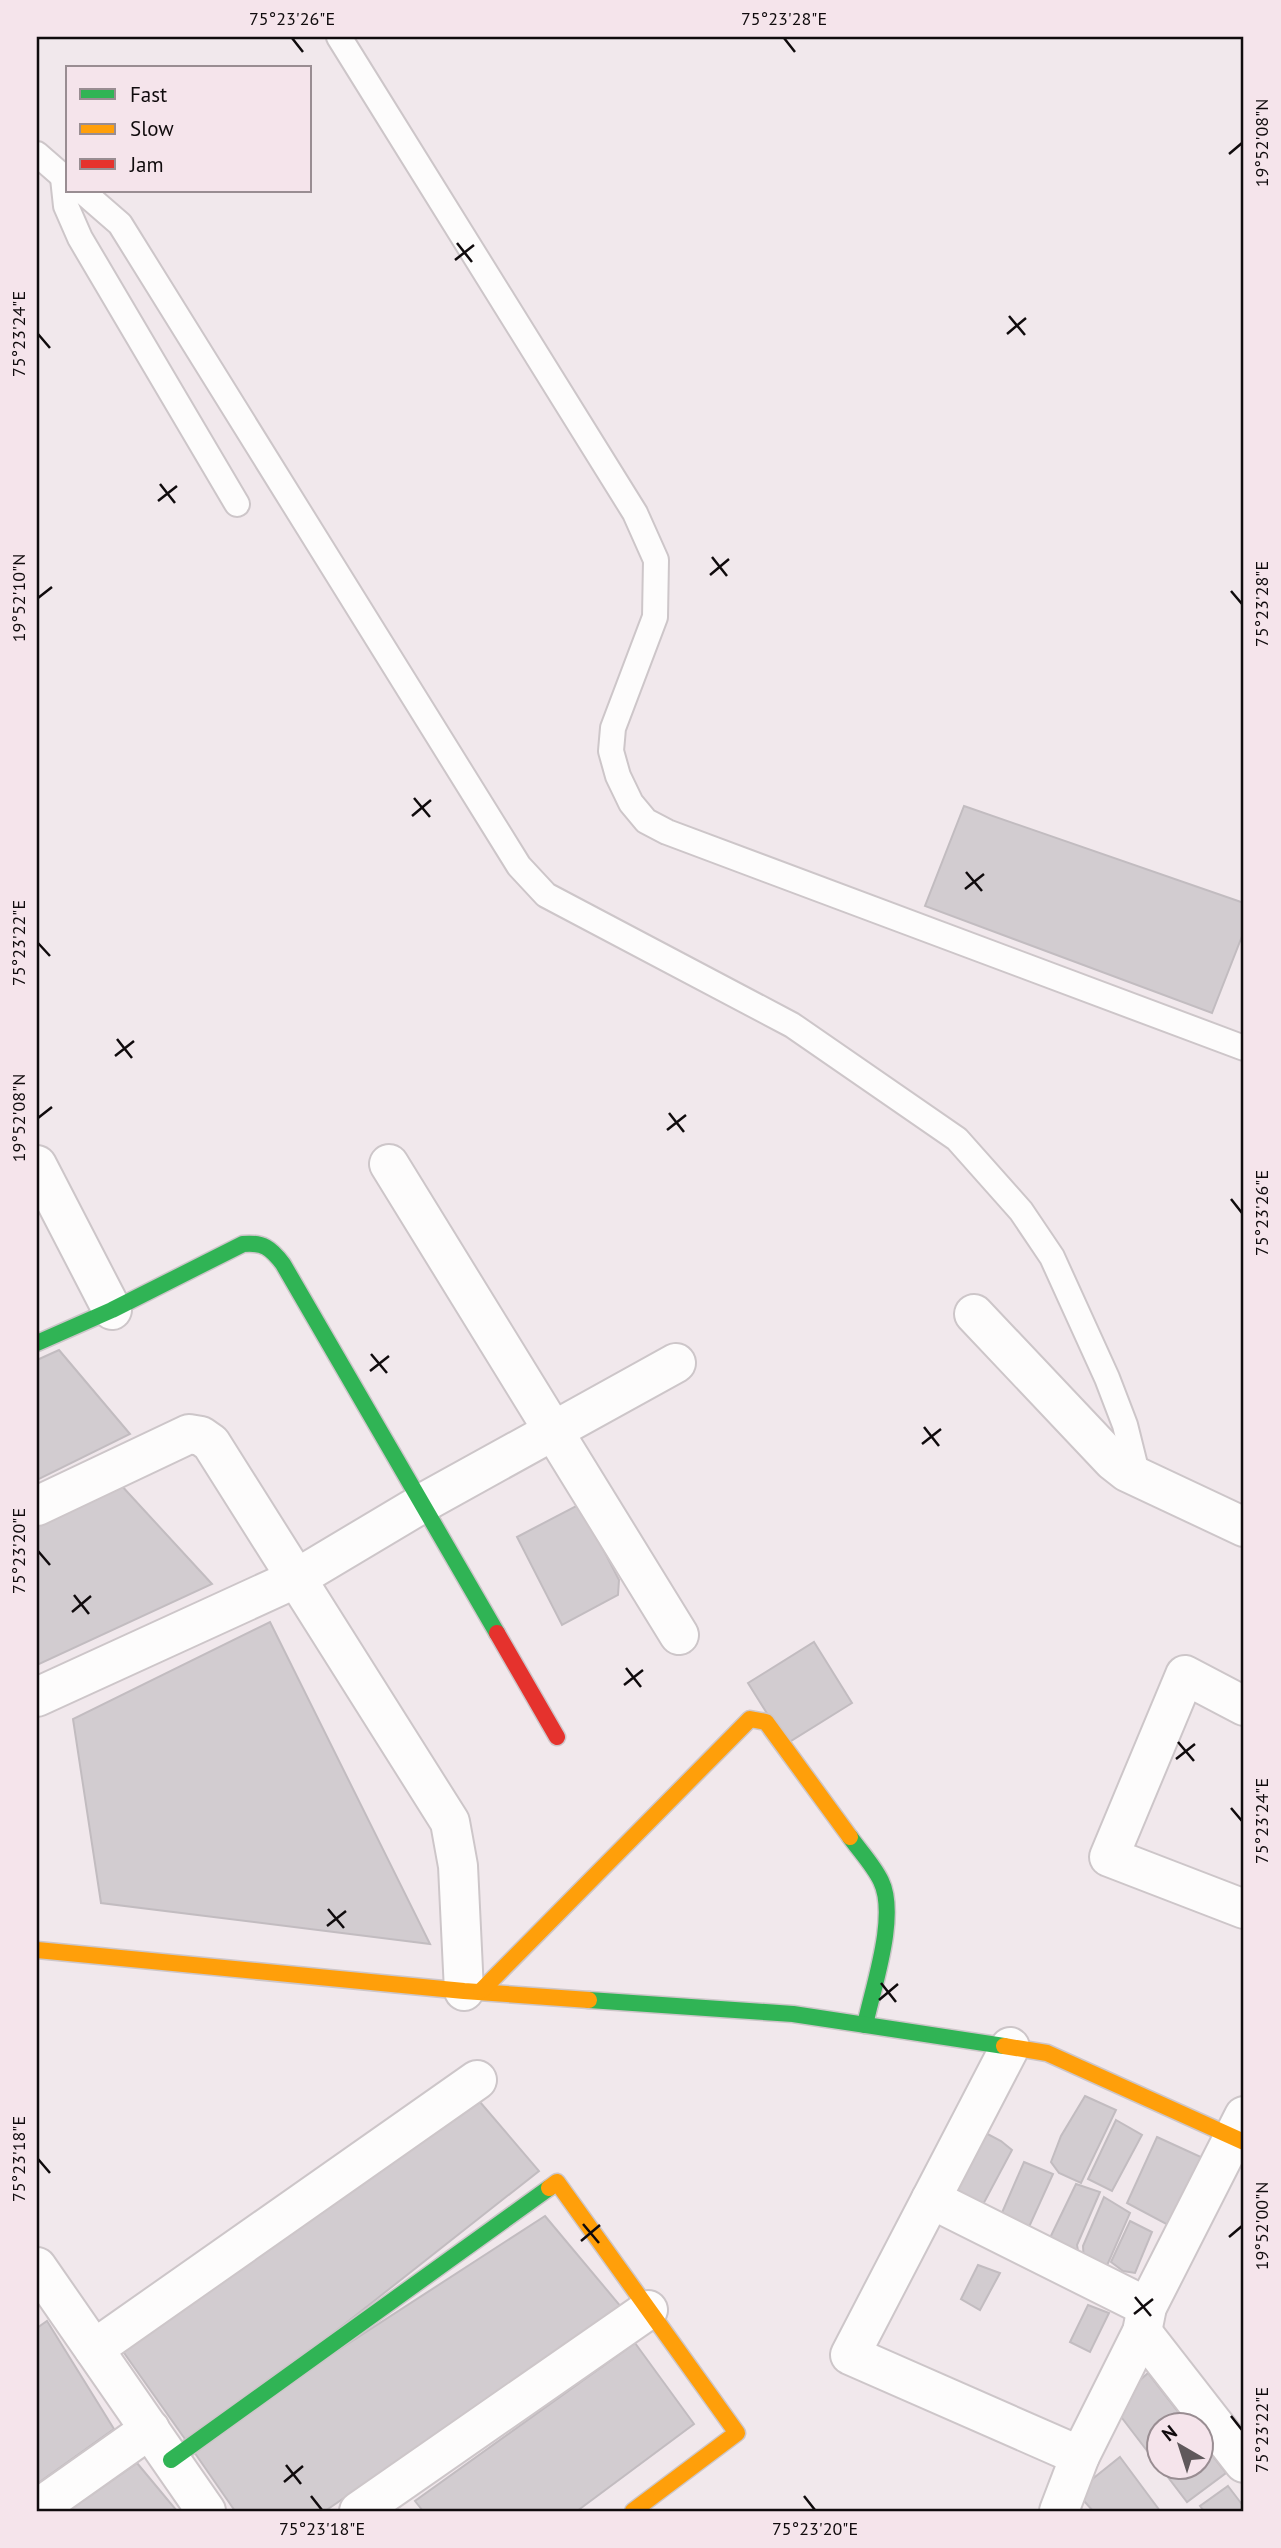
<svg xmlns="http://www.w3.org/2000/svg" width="1281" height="2548" font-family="'PT Sans',sans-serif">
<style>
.building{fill:#d2ccd0;stroke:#c2bcc0;stroke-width:2}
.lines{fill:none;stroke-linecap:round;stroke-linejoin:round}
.lane-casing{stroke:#cdc6c9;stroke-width:28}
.street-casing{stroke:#cdc6c9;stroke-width:42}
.fast-casing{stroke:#cdc6c9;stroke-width:19}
.slow-casing{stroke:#cdc6c9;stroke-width:19}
.jam-casing{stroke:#cdc6c9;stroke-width:19}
.lane{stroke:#fdfcfc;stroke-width:24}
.street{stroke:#fdfcfc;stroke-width:38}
.fast{stroke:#30b455;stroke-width:16}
.slow{stroke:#ff9f0a;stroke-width:16}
.jam{stroke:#e5322d;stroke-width:16}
.ticks{fill:none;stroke:#100b0d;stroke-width:2.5}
.neatline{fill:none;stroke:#100b0d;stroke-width:2.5}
.ticks-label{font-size:18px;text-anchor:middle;fill:#100b0d}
</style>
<rect width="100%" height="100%" fill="#f1e8ec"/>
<g class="building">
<path d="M964 806 1244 903V931L1212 1013 925 906Z"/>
<path d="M59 1350 130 1434 37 1480V1360Z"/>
<path d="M120 1484 212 1584 37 1665V1526Z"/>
<path d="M580 1504 619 1580 618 1595 562 1625 517 1537Z"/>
<path d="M270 1622 430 1944 101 1903 73 1719Z"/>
<path d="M814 1642 852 1703 786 1744 748 1683Z"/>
<path d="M1085 2096 1116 2110 1081 2183 1059 2173 1051 2162 1061 2136Z"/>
<path d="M480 2102 539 2171 190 2446 122 2350Z"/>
<path d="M1116 2120 1142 2135 1112 2191 1088 2179Z"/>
<path d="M980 2130 1001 2141 1012 2150 979 2212 945 2194Z"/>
<path d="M1157 2137 1203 2158 1170 2226 1127 2203Z"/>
<path d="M1024 2162 1053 2174 1029 2227 1001 2215Z"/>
<path d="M1076 2184 1100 2192 1077 2245 1080 2263 1048 2242Z"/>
<path d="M1104 2197 1130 2213 1105 2270 1084 2264 1083 2246Z"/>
<path d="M545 2216 622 2308 325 2511H235L190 2446Z"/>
<path d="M1130 2221 1152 2232 1135 2273 1123 2271 1111 2262Z"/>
<path d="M978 2265 1000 2273 980 2310 961 2299Z"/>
<path d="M1088 2305 1109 2313 1090 2352 1070 2342Z"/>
<path d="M47 2321 114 2429 37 2484V2328Z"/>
<path d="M635 2343 694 2424 577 2511H423L415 2501Z"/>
<path d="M1148 2373 1189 2426H1158V2465L1112 2405Z"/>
<path d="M1200 2440 1226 2473 1187 2502 1161 2468H1200Z"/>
<path d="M1120 2457 1160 2511H1093L1076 2492Z"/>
<path d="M137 2463 177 2511H68Z"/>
<path d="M1228 2486 1244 2507V2511H1204L1200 2506Z"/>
</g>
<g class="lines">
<defs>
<g id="lane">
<path d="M339 37 635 513 656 560 655 617 613 728 611 751 618 776 631 803 646 821 667 832 1244 1048"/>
<path d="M37 154 68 181"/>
<path d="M63 178 66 206 80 238 237 504"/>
<path d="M82 191 120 224 519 866 546 895 792 1025 957 1139 1021 1211 1052 1257 1107 1378 1125 1425 1138 1477"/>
</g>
<g id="street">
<path d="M389 1164 679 1635"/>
<path d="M37 1165 112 1310"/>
<path d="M974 1314 1113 1461 1127 1472 1244 1527"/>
<path d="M37 1506 189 1434 201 1436 211 1443 450 1822 458 1866 464 1991"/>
<path d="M37 1697 297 1578 421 1504 676 1363"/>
<path d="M1244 1706 1185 1675 1109 1857 1244 1909"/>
<path d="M1010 2047 850 2355 1080 2456"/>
<path d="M931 2199 1147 2307"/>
<path d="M37 2267 206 2511"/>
<path d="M1142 2332 1244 2463"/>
<path d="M94 2349 477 2080"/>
<path d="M37 2509 150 2429"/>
<path d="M359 2511 648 2310"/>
<path d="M1059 2511 1080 2456 1142 2332 1147 2307 1244 2116"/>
</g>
<g id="fast">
<path d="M37 1343 112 1310 243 1244C263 1242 271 1248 283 1264L497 1633"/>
<path d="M850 1837C860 1851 874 1866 881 1881 898 1916 873 1987 865 2025"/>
<path d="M589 2000 793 2014 1004 2046"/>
<path d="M171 2460 549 2188"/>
</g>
<g id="slow">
<path d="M37 1950 464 1991 589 2000"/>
<path d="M481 1991 750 1719 766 1722 850 1837"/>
<path d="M1004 2046 1047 2053 1244 2142"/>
<path d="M549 2188 557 2182 737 2433 633 2511"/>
</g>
<path id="jam" d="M497 1633 557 1737"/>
</defs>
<use href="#lane" class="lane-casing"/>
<use href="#street" class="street-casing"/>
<use href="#fast" class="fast-casing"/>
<use href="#slow" class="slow-casing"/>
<use href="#jam" class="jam-casing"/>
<use href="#lane" class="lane"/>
<use href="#street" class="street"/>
<use href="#fast" class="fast"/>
<use href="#slow" class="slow"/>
<use href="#jam" class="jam"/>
</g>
<path class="ticks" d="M292 38 303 52M784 38 795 52M1229 154 1242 143M457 243 472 262M455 260 474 245M1009 316 1025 335M38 334 50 348M1007 334 1026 318M160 484 175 503M158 501 177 486M712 557 727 576M710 575 729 559M1231 591 1242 604M38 598 52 587M414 798 430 817M412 816 431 800M966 872 982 891M965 889 984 874M38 943 50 956M117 1039 132 1058M115 1056 134 1041M669 1113 684 1132M38 1118 52 1107M667 1130 686 1115M1231 1199 1242 1213M371 1354 387 1373M370 1371 389 1356M924 1427 939 1446M922 1444 941 1429M38 1551 50 1565M74 1595 89 1614M72 1612 91 1596M626 1668 641 1687M624 1685 643 1670M1178 1742 1194 1761M1176 1759 1195 1744M1231 1808 1242 1821M328 1909 344 1928M327 1926 346 1911M881 1983 896 2002M879 2000 898 1984M38 2159 50 2173M583 2224 599 2243M1229 2237 1242 2226M581 2241 600 2225M1135 2297 1151 2316M1134 2314 1153 2299M1231 2416 1242 2430M286 2465 301 2484M284 2482 303 2466M311 2496 322 2510M804 2496 815 2510"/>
<rect width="1281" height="2548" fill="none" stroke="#f5e4eb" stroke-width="77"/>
<rect x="66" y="66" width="245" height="126" fill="#f5e4eb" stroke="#998d92" stroke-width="2"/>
<rect x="80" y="89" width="35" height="10" fill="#30b455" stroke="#998d92" stroke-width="2"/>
<text x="130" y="102" font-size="21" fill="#100b0d">Fast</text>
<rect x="80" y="124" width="35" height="10" fill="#ff9f0a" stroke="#998d92" stroke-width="2"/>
<text x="130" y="136" font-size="21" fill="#100b0d">Slow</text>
<rect x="80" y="159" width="35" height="10" fill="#e5322d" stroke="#998d92" stroke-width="2"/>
<text x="130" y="172" font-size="21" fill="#100b0d">Jam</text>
<g transform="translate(1180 2446) rotate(321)"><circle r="33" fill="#f5e4eb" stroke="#998d92" stroke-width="2"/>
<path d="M0-5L12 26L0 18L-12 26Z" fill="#5f585b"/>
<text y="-10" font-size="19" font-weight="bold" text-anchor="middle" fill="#100b0d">N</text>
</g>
<rect x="38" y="38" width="1204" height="2472" class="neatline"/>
<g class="ticks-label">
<text x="292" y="25">75°23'26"E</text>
<text x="784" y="25">75°23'28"E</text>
<text transform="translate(1262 143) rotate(-90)" y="6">19°52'08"N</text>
<text transform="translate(19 334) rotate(-90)" y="6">75°23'24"E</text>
<text transform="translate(19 598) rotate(-90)" y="6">19°52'10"N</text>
<text transform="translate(1262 604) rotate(-90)" y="6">75°23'28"E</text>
<text transform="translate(19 943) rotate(-90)" y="6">75°23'22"E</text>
<text transform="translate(19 1118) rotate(-90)" y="6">19°52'08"N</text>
<text transform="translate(1262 1213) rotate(-90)" y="6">75°23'26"E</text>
<text transform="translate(19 1551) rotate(-90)" y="6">75°23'20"E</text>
<text transform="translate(1262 1821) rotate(-90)" y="6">75°23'24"E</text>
<text transform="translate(19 2159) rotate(-90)" y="6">75°23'18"E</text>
<text transform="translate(1262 2226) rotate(-90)" y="6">19°52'00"N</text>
<text transform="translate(1262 2430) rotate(-90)" y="6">75°23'22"E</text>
<text x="322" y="2535">75°23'18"E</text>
<text x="815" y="2535">75°23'20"E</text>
</g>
</svg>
